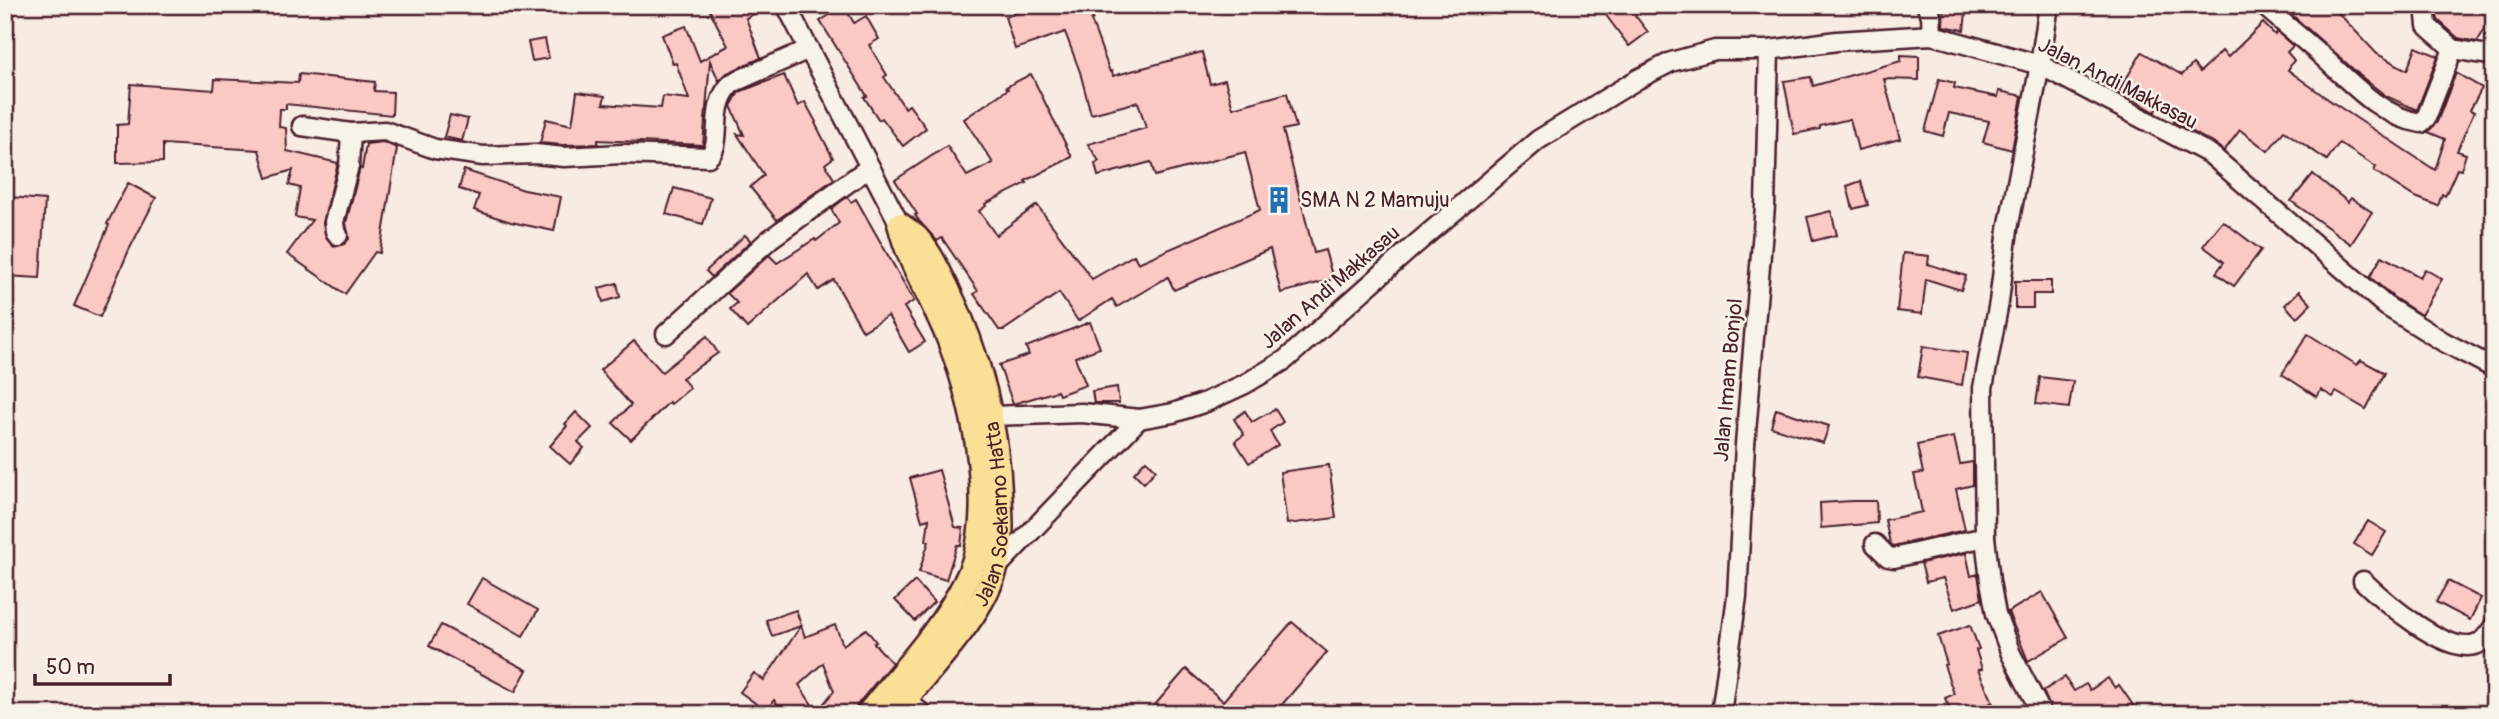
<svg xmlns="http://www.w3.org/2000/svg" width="2499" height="719" font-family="Pangolin,sans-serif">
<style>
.building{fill:#fac9c6;stroke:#4a1f2b;stroke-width:2;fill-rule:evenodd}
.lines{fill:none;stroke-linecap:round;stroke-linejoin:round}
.minor-casing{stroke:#4a1f2b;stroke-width:23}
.major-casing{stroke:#4a1f2b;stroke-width:28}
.minor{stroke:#f7f3e8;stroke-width:18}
.major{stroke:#fadf96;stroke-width:23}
.labels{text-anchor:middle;stroke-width:5;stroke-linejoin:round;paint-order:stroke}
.street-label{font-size:21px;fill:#4a1f2b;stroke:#f7f3e8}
.poi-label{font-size:21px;fill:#4a1f2b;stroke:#f7f3e8;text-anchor:start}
</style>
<rect width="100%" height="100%" fill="#f8ebe1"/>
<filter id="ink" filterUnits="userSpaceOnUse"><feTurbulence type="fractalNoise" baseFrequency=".0143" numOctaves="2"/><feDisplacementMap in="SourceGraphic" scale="14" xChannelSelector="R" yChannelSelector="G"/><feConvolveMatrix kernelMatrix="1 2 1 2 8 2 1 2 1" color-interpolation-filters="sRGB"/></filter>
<g filter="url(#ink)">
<g class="building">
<path d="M707 5H772L746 18 761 58 727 73 719 81 710 61 703 145 598 140V144L562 145 540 143 546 119 572 125 577 92 605 96 603 104 661 108 663 96 689 99 676 63 673 64 662 35 686 26 700 61 728 46Z"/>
<path d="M1041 5H1089L1093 19 1091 20 1110 72 1112 71 1113 76 1202 52 1210 84 1225 80 1233 108 1287 93 1296 127 1283 130 1314 253 1325 250 1333 279 1281 293 1270 249 1174 290 1168 277 1117 307 1112 299 1078 321 1059 293 1004 330H999L974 294 978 291 942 238 937 241 920 222 915 215 917 214 895 180 947 146 967 176 993 163 964 119 1008 89 1006 87 1031 74 1072 157 1025 181 1027 183 985 204 986 206 979 211 996 235 1037 205 1092 279 1134 255 1138 263 1260 210 1245 152 1155 176 1151 162 1098 176 1095 164 1099 161 1088 144 1146 128 1138 102 1091 114 1080 72 1065 32 1015 49 1005 17Z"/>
<path d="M1616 5H1627L1648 32 1629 46 1605 14Z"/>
<path d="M1944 5H1967L1964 30 1943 26Z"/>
<path d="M2298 5H2331L2377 54 2407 70 2416 47 2438 56 2417 110 2386 96 2363 78 2291 14Z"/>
<path d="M2442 5H2494V34L2485 29 2477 42 2458 38 2438 20 2437 15Z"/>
<path d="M844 6 854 23 866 16 879 39 869 45 887 75 884 77 905 108 909 105 926 128 903 146 882 118 879 120 864 97 867 96 820 21Z"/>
<path d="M2263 23 2275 35 2277 32 2293 46 2287 52 2294 60 2288 70 2332 102 2435 170 2445 139 2428 132 2437 122 2456 73 2482 88 2470 110 2474 112 2457 151 2466 154 2461 170 2457 169 2445 196 2442 194 2438 206 2413 196 2374 171 2376 167 2339 143 2327 160 2284 131 2268 151 2240 130 2224 151 2215 144 2177 124 2161 103 2155 112 2119 91 2142 52 2182 75 2193 64 2200 72 2222 51 2228 57Z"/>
<path d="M545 39 549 58 532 61 528 42Z"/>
<path d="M1901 55 1919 56V80L1884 79 1900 139 1858 150 1850 119 1820 126V129L1794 134 1784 81 1811 77 1813 86 1901 61Z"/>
<path d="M299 74 375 82 374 91 393 92 392 115 286 104V109H280L279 127 286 128 287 151 338 163 323 223 326 237 334 246 344 244 349 239 346 223 360 168 362 169 366 144 383 142 397 148 380 253 375 252 345 294 287 254 312 220 295 217 300 188 289 185 293 170 267 178 259 150 163 144V162L117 163V125L128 124 131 84 214 90 215 79 298 83Z"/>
<path d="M784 75 798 106 805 102 816 122 815 123 833 158 825 164 834 179 777 220 750 187 764 175 737 134 744 135 731 106 739 92Z"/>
<path d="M1939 79 1955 83 1954 88 1998 97 1999 91 2022 96 2012 150 1983 142 1989 121 1949 113 1943 136 1925 131Z"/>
<path d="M450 115 468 119 462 141 444 137Z"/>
<path d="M464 170 524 190 561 197 554 231 511 222 474 210 479 195 459 189Z"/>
<path d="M2313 174 2348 202 2351 198 2372 212 2351 244 2291 201Z"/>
<path d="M1861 181 1868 205 1853 209 1847 186Z"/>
<path d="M128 183 156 198 129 250 100 317 74 306 109 225 107 224Z"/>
<path d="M674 188 711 198 703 224 666 214Z"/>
<path d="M10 197 45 200 40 278 5 276Z"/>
<path d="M847 197 851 202 856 199 914 301 904 307 925 342 909 352 888 316 863 331 834 280 818 290 808 274 747 328 730 309 737 303 727 293 769 255 777 263 815 239 816 241 839 223 831 209Z"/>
<path d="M1831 211 1837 235 1813 241 1807 217Z"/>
<path d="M2223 221 2261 250 2234 286 2216 273 2224 262 2203 246Z"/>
<path d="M745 235 751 241 712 277 706 271Z"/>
<path d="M1903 253 1929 256 1928 264 1966 276 1961 290 1926 279 1922 314 1897 311Z"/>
<path d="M2382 256 2420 277 2425 269 2442 279 2421 315 2393 297 2370 277Z"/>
<path d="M2015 281H2051V294H2033V308H2015Z"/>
<path d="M617 283 620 297 603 302 599 288Z"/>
<path d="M2299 291 2311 304 2297 318 2285 305Z"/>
<path d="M1090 322 1100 348 1075 357 1086 385 1059 395 1057 391 1013 404 999 365 1029 355 1026 347Z"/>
<path d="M2308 334 2357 365 2361 360 2385 373 2366 409 2336 392 2333 397 2321 390 2317 397 2282 374Z"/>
<path d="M707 336 718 353 682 378 690 388 671 404 669 402 631 440 613 423 631 405 600 370 634 341 662 372Z"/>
<path d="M1923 346 1967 353 1962 385 1918 377Z"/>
<path d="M2040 377 2073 381 2069 408 2036 404Z"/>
<path d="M1117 387 1119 403H1094L1092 391Z"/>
<path d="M1275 409 1283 422 1270 431 1278 445 1249 463 1235 441 1244 435 1234 419 1245 411 1252 422Z"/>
<path d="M1776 409 1829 426 1823 443 1771 427Z"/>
<path d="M576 412 592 428 578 442 584 448 570 464 550 446 567 426 565 424Z"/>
<path d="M1954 437 1960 464 1973 462V485L1956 489 1965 530 1893 546 1890 543 1885 520 1922 512 1914 474 1923 473 1917 445Z"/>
<path d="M1146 460 1156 470 1144 483 1134 473Z"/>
<path d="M1329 465 1336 518 1287 524 1280 472Z"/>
<path d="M939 470 955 527 963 528 961 545H957L946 580 919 572 929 541H926L929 519 922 521 910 478Z"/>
<path d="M1852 501H1876L1877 523 1821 528 1820 503Z"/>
<path d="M2368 521 2386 532 2372 555 2354 544Z"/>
<path d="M1966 553 1971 576 1978 574 1982 599 1954 609 1943 578 1926 582 1921 563Z"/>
<path d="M482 578 538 610 523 636 467 604Z"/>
<path d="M915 581 934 602 915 621 895 600Z"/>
<path d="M2448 581 2481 598 2470 620 2436 602Z"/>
<path d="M2042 592 2068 638 2028 661 2008 612Z"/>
<path d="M796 610 805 637 835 625 843 645 866 629 876 642 874 643 892 663 857 705 854 714H783L774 700 766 711 740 692 754 673 764 680 801 626 772 636 766 620ZM823 663 834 691 817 712 799 685Z"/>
<path d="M1292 622 1327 652 1274 714H1163L1154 706 1186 669 1223 701Z"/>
<path d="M441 625 527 670 515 692 429 646Z"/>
<path d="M1970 625 1979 649 1976 650 1982 669 1978 670 1993 702 1968 714H1952L1945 698 1954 694 1944 665 1947 664 1938 636Z"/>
<path d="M2065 677 2074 691 2086 684 2090 690 2108 678 2115 688 2119 685 2135 708 2126 714H2053L2043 691Z"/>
</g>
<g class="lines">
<defs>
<g id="minor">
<path d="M786 5 900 225"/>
<path d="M1926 5 1931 15 1932 35"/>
<path d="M2263 5C2282 22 2303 39 2322 56 2350 82 2381 117 2421 123L2426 118 2453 49"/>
<path d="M2425 5 2427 26 2453 49 2494 56"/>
<path d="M302 126 351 133 385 131 435 149 483 156 535 154 564 157 622 154 708 157C725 144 707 107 732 83L809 49"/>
<path d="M338 235 335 231 334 222 349 166 351 133"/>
<path d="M666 334 770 239 870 167"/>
<path d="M980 414 992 416 1082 413 1139 419 1173 413 1206 402 1245 384 1285 360 1410 249 1538 140 1638 79 1671 62 1715 50H1769L1837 41 1932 35 2040 65 2210 154 2386 306 2444 342 2494 368"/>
<path d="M1875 544 1888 557 1894 558 1985 537"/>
<path d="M996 568 1139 419"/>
<path d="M2363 581C2384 601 2445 654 2475 645 2484 642 2489 633 2494 626"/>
<path d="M895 692 923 714"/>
<path d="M1721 714 1737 596 1745 445 1765 206 1769 50"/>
<path d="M2042 714 2011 654 1996 614 1990 581 1985 537 1983 388 1999 302 2008 229 2040 65 2049 5"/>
</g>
<g id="major">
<path d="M868 714C902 671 942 630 966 581 999 517 975 407 950 342 935 302 910 267 900 225"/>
<path id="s1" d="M893 714C926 672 982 618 996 567 1003 544 1001 521 1000 498 997 425 979 354 947 288 938 271 930 252 917 238 912 233 906 229 900 225"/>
</g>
</defs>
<use href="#minor" class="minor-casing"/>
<use href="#major" class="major-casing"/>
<use href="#minor" class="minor"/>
<use href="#major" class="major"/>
</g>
</g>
<defs>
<symbol id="building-bare" viewBox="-9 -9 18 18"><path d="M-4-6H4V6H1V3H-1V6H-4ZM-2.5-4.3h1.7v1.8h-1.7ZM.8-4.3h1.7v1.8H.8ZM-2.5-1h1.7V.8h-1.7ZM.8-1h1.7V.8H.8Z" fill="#1f6fb2" stroke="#f7f3e8" stroke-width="2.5" paint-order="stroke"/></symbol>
</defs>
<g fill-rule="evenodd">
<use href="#building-bare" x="1260" y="181" width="38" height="38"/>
</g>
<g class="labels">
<g class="street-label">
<text transform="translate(2118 83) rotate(27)" y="7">Jalan Andi Makkasau</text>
<text transform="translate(1330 287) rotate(-41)" y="7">Jalan Andi Makkasau</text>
<text transform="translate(1728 380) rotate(-85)" y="7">Jalan Imam Bonjol</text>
<text dy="7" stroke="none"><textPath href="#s1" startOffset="233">Jalan Soekarno Hatta</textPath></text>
</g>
<g class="poi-label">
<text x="1300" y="207">SMA N 2 Mamuju</text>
</g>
</g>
<rect width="2499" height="719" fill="none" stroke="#f7f3e8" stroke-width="28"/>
<rect x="14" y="14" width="2471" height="691" fill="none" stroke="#4a1f2b" stroke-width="2.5" filter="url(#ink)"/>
<path d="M35 674v10h135v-10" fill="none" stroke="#4a1f2b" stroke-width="3.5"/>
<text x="46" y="674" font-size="21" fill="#4a1f2b" stroke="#f7f3e8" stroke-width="5" paint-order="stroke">50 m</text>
</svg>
